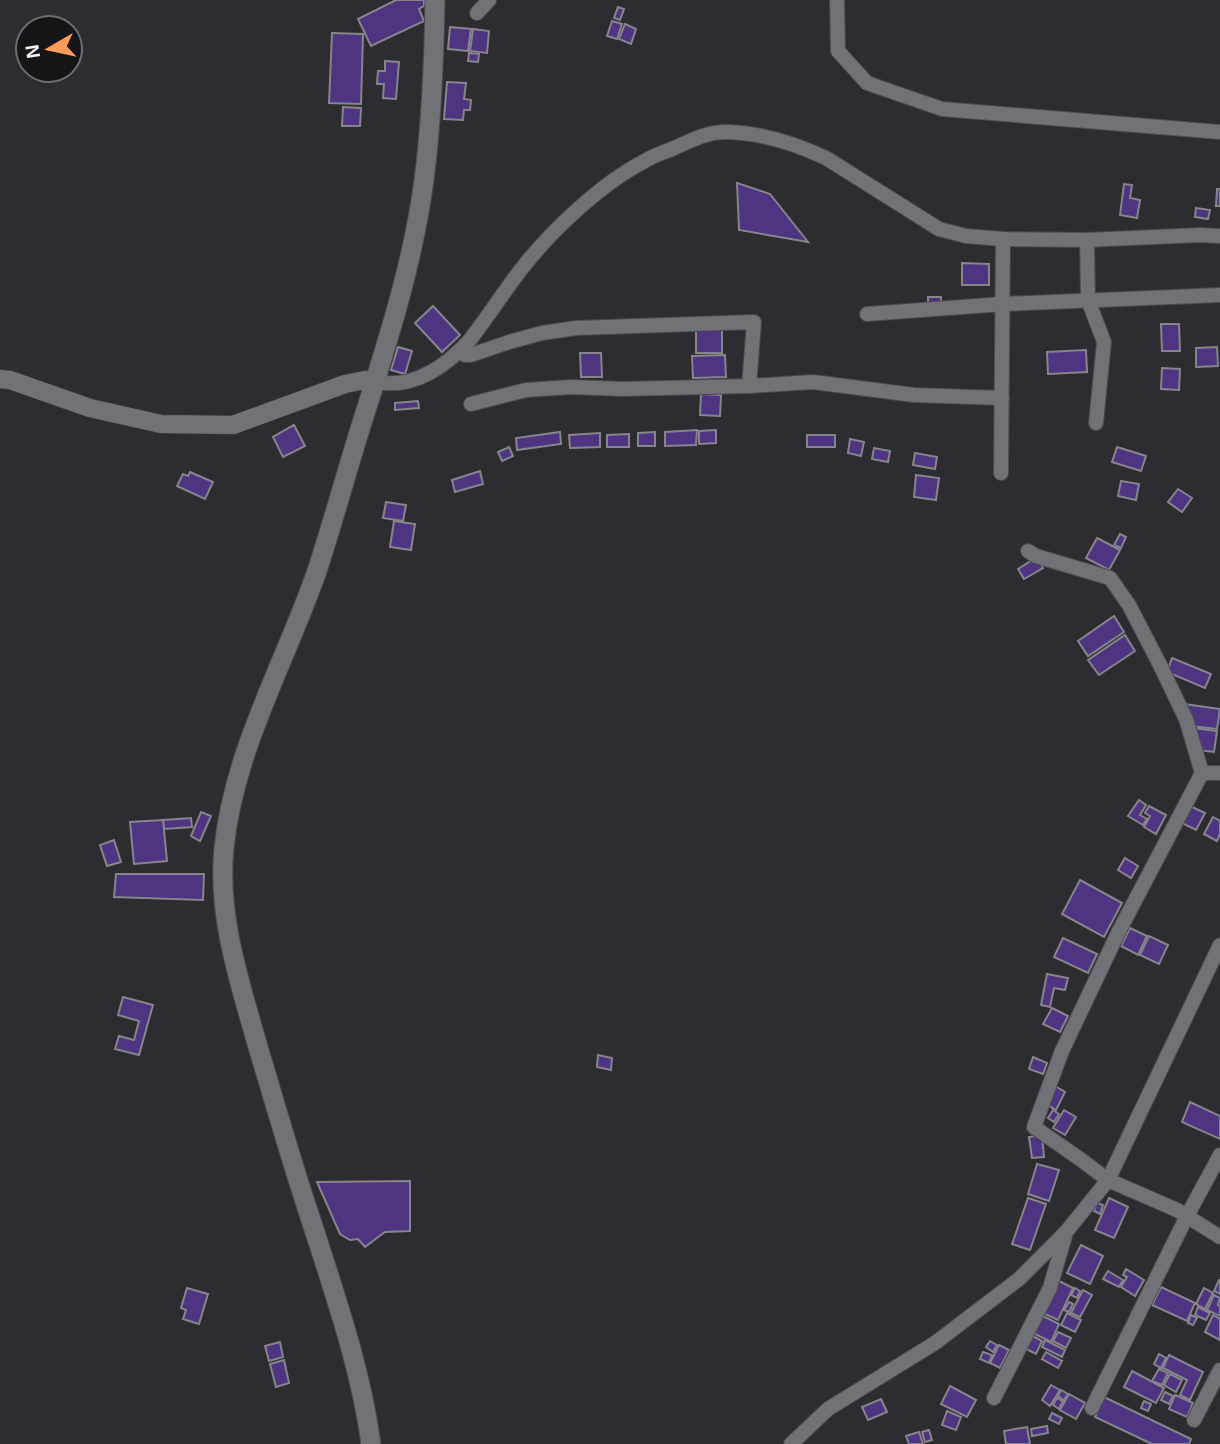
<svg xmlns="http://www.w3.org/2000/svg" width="1220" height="1444" font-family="Helvetica,sans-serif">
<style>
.building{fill:#4e3481;stroke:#86858c;stroke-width:2}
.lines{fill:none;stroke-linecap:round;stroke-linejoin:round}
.minor-casing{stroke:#4a4a4f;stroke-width:16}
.tertiary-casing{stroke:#4a4a4f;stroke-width:19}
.secondary-casing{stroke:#4a4a4f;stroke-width:21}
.minor{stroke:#717178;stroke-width:14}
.tertiary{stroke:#717178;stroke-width:18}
.secondary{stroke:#717178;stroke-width:19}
</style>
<rect width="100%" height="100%" fill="#2c2c31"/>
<g class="building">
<path d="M396 0H424V6L419 9 424 21 371 46 358 19Z"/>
<path d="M618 7 624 9 620 20 614 18Z"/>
<path d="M612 21 622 24 617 39 607 36Z"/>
<path d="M625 24 636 29 631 44 619 39Z"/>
<path d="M450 27 471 29 468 51 448 49Z"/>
<path d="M473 29 489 31 487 53 470 51Z"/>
<path d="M332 33 363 34 361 104 329 103Z"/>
<path d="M469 53 479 54 478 62 468 61Z"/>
<path d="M385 61 399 62 396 99 383 98 384 84H377L378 71H385Z"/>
<path d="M447 82 466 83 464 99 471 100 470 110H464L463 120 444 119Z"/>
<path d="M343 107 361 108 360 126H342Z"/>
<path d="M737 183 770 194 808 242 739 230Z"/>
<path d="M1124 184 1132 185 1130 198 1140 200 1137 218 1120 215Z"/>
<path d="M1217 189H1220V206H1216Z"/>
<path d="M1196 208 1210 210 1208 219 1195 217Z"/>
<path d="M962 263 989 264V285H962Z"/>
<rect x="928" y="297" width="13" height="9"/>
<path d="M433 306 460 335 442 352 415 323Z"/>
<path d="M1161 324H1179L1180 351H1162Z"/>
<rect x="696" y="330" width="26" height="23"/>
<path d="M398 347 412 351 405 374 391 370Z"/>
<path d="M1217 347 1218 366 1196 367V348Z"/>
<path d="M1086 350 1087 372 1048 374 1047 352Z"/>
<path d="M580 353H601L602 377H581Z"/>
<path d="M725 355 726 377 693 378 692 356Z"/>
<path d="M1162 368 1180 369 1179 390 1161 389Z"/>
<path d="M701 394 721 395 720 416 700 415Z"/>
<path d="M418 401 419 408 395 410V403Z"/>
<path d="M294 425 305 446 283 457 273 437Z"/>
<path d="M697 430 696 445 665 446V432Z"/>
<path d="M716 430V443L699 444V431Z"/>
<path d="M560 432 561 444 517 450 516 438Z"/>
<path d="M655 432V446H638V433Z"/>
<path d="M600 433V447L570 448 569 435Z"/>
<path d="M629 434V447H607V435Z"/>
<rect x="807" y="435" width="28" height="12"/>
<path d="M850 439 864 442 861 456 848 453Z"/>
<path d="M509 447 513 456 502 461 498 452Z"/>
<path d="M1117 447 1146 456 1141 471 1112 462Z"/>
<path d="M874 448 890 451 888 462 872 459Z"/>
<path d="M915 453 937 457 935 469 913 465Z"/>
<path d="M480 471 483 484 455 492 452 480Z"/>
<path d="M190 472 213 482 205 499 177 486 183 474 188 476Z"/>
<path d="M916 475 939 478 936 500 914 497Z"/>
<path d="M1121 481 1139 484 1136 500 1118 496Z"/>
<path d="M1178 489 1192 498 1182 512 1168 502Z"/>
<path d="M386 502 406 505 403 521 383 518Z"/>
<path d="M394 521 415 524 411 550 390 547Z"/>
<path d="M1120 534 1126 537 1121 548 1114 545Z"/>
<path d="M1097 538 1120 550 1109 570 1086 558Z"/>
<path d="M1037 557 1043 568 1024 579 1018 569Z"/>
<path d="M1114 616 1124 632 1088 656 1078 641Z"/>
<path d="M1125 635 1135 651 1099 675 1088 660Z"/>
<path d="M1172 658 1211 674 1205 688 1167 672Z"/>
<path d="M1184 704 1220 709 1217 729 1191 726Z"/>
<path d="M1193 728 1217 731 1214 752 1198 750Z"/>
<path d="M1139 800 1146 805 1140 815 1147 819 1143 825 1128 816Z"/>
<path d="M1149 806 1166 815 1156 834 1144 827 1150 816 1145 813Z"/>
<path d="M1190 806 1205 813 1196 830 1182 823Z"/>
<path d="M201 812 211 816 200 841 191 836Z"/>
<path d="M1213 817 1220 821V834L1217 841 1204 834Z"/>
<path d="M191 818 192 827 164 829 163 820Z"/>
<path d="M163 820 167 861 134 864 130 822Z"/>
<path d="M114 840 121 862 107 866 100 845Z"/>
<path d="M1125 858 1138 866 1131 878 1118 870Z"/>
<path d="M116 874H204L203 900 114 897Z"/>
<path d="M1080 880 1122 903 1104 937 1062 914Z"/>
<path d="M1130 928 1147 936 1138 955 1121 946Z"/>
<path d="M1149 936 1168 945 1159 964 1140 955Z"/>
<path d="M1063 938 1097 954 1088 973 1054 957Z"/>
<path d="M1047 974 1068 978 1065 990 1054 988 1050 1007 1041 1005Z"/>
<path d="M123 997 153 1005 139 1055 115 1049 119 1036 134 1040 139 1021 118 1015Z"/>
<path d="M1052 1008 1068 1016 1060 1032 1043 1024Z"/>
<path d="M598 1055 612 1058 611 1070 597 1067Z"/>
<path d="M1033 1057 1047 1063 1043 1074 1029 1069Z"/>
<path d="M1055 1086 1065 1092 1056 1110 1046 1104Z"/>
<path d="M1190 1102 1220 1116V1139L1182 1122Z"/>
<path d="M1053 1110 1059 1114 1054 1122 1048 1118Z"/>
<path d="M1064 1110 1076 1117 1065 1135 1053 1128Z"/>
<path d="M1042 1135 1044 1157 1032 1158 1029 1137Z"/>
<path d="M1037 1164 1059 1170 1049 1201 1028 1194Z"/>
<path d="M410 1181V1231L385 1232 365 1247 358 1239 350 1240 340 1234 317 1182Z"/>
<path d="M1028 1198 1046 1204 1030 1250 1012 1244Z"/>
<path d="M1109 1198 1128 1207 1114 1238 1095 1230Z"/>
<path d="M1097 1203 1103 1205 1100 1214 1094 1211Z"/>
<path d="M1081 1245 1103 1256 1090 1284 1067 1273Z"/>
<path d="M1126 1269 1144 1280 1135 1296 1121 1287 1127 1277 1123 1275Z"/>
<path d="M1108 1271 1123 1280 1119 1287 1103 1279Z"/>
<path d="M1219 1280H1220V1294L1214 1291Z"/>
<path d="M1059 1281 1073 1288 1058 1320 1043 1313Z"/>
<path d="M1161 1287 1195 1303 1187 1321 1152 1305Z"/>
<path d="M187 1288 208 1294 199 1324 183 1319 186 1310 181 1308Z"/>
<path d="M1075 1288 1080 1291 1077 1298 1071 1295Z"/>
<path d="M1204 1288 1213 1293 1205 1309 1196 1304Z"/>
<path d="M1083 1290 1092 1295 1080 1317 1071 1313Z"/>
<path d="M1214 1295 1220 1298 1218 1305 1220 1306V1316L1207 1310Z"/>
<path d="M1069 1302 1073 1304 1069 1312 1064 1310Z"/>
<path d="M1198 1307 1210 1313 1206 1320 1195 1315Z"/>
<path d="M1067 1313 1081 1320 1075 1332 1061 1325Z"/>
<path d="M1041 1315 1059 1324 1051 1342 1033 1333Z"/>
<path d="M1191 1315 1197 1318 1193 1325 1188 1323Z"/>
<path d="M1213 1315 1220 1319V1340L1205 1332Z"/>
<path d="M1058 1332 1071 1338 1066 1348 1053 1341Z"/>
<path d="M1031 1335 1042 1341 1036 1354 1024 1348Z"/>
<path d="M1045 1340 1065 1350 1062 1357 1042 1347Z"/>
<path d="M990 1341 997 1345 993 1352 986 1347Z"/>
<path d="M280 1342 283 1357 269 1361 265 1346Z"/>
<path d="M999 1345 1009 1350 1000 1368 990 1363Z"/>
<path d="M983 1352 992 1355 989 1363 980 1359Z"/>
<path d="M1046 1352 1062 1361 1058 1368 1042 1359Z"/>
<path d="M1159 1354 1166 1358 1161 1368 1154 1364Z"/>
<path d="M1169 1355 1203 1372 1190 1400 1180 1395 1187 1380 1163 1368Z"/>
<path d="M284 1360 289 1383 276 1387 270 1364Z"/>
<path d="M1159 1369 1168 1373 1162 1385 1152 1381Z"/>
<path d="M1132 1371 1164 1388 1156 1403 1124 1387Z"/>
<path d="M1170 1374 1182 1380 1176 1392 1164 1385Z"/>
<path d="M1051 1385 1060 1390 1050 1406 1042 1400Z"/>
<path d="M950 1386 976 1400 967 1417 941 1404Z"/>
<path d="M1061 1390 1068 1394 1064 1400 1058 1396Z"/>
<path d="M1165 1392 1173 1396 1169 1404 1161 1400Z"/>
<path d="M1069 1394 1085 1403 1076 1419 1060 1410Z"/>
<path d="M1175 1395 1193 1403 1187 1417 1169 1409Z"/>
<path d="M1104 1397 1191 1439 1189 1444H1152L1095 1417Z"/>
<path d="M1057 1398 1063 1401 1059 1409 1053 1405Z"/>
<path d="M881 1399 887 1412 868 1420 862 1407Z"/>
<path d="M1144 1401 1151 1404 1148 1411 1141 1408Z"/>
<path d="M947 1411 961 1417 956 1430 942 1425Z"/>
<path d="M1052 1413 1062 1418 1059 1424 1049 1419Z"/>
<path d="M1047 1426 1048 1433 1032 1436 1031 1429Z"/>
<path d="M1027 1427 1030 1444H1006L1004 1431Z"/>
<path d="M929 1430 932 1440 925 1442 922 1432Z"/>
<path d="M919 1432 923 1444H909L906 1436Z"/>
</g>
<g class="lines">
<defs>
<g id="minor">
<path d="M837 0 838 51 867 83 942 109 1220 132"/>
<path d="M477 13 489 0"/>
<path d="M1087 240 1088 300 1104 342 1096 423"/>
<path d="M867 314 1003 304 1220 295"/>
<path d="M459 351 465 355H471L509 342 542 333 576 328 754 322 749 386"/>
<path d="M376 382C413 389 445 367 469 341 488 317 504 291 523 267 552 230 601 184 643 162 652 156 662 153 672 149 690 141 708 131 728 132 761 133 796 144 826 158L939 229 966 236 1003 239 1087 240 1200 235 1220 236"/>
<path d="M471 404 526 390 572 387 622 389 749 386 813 382 914 395 1002 398"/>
<path d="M1001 473 1003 239"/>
<path d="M1028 551 1036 556 1110 578 1129 605 1160 665 1186 719 1202 773H1220"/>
<path d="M1202 773 1119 931 1062 1051 1034 1127 1080 1159 1108 1180 1177 1210 1220 1237"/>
<path d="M994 1398 1050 1288 1065 1236"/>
<path d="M1092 1408 1187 1216 1220 1155"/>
<path d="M1194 1420 1220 1370"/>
<path d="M791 1444 828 1409 935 1343 1019 1279 1066 1232 1108 1180 1220 945"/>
</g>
<path id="tertiary" d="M0 379 10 380 90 408 161 424 233 425 345 384 365 380 376 382"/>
<path id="secondary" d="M371 1444C361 1370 336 1298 313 1226 293 1167 276 1107 258 1047 240 983 217 916 224 848 234 750 285 663 317 571 331 528 343 485 356 442 383 355 412 271 424 180 432 120 434 60 435 0"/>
</defs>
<use href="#minor" class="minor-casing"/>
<use href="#tertiary" class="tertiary-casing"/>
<use href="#secondary" class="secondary-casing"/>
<use href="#minor" class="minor"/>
<use href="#tertiary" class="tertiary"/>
<use href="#secondary" class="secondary"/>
</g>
<g transform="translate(49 49) rotate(261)"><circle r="33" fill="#151417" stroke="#6e6e71" stroke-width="2"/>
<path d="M0-5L12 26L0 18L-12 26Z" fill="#ff9b5b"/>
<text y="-10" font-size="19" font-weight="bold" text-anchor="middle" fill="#f4f4f8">N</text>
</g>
</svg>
